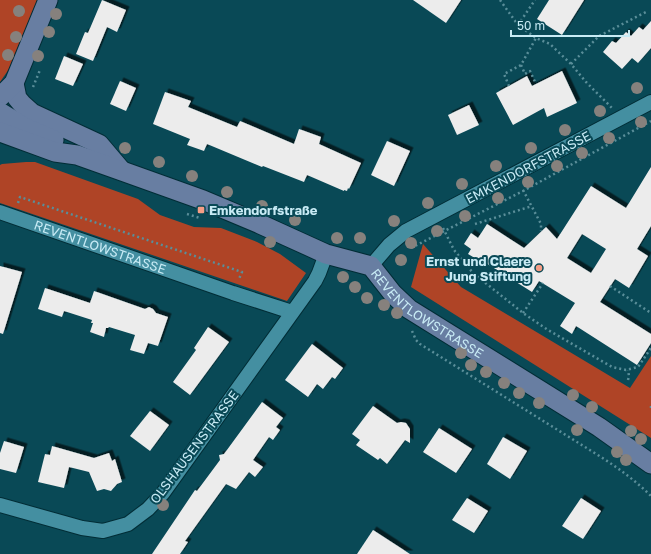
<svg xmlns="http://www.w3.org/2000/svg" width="651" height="554" font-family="'Golos Text',sans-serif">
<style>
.green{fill:#af4426}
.building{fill:#ececec;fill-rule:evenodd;filter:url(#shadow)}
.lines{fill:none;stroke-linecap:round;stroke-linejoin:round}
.street-casing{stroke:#022d36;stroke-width:16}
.secondary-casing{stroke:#022d36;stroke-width:21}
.path{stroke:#5a8e99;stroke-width:2.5;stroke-dasharray:2 3;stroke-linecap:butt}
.street{stroke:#448fa1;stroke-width:14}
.secondary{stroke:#687ea2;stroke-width:19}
.tree{fill:#86817d}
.poi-dot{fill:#f49e86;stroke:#094956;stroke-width:1.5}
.labels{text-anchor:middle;stroke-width:4;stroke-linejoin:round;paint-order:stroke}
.street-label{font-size:13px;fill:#c8ebf5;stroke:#094956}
.poi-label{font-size:13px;font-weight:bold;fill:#c8ebf5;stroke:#094956;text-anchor:start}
</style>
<defs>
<filter id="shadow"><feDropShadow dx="3.5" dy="-3.5" stdDeviation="0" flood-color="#0009"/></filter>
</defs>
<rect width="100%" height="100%" fill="#094956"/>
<g class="green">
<path d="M0 0H38L9 69 0 82Z"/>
<path d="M26 162H35L138 199 160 215 194 227 221 228 257 242 280 254 306 273 287 301 0 203V165L2 164Z"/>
<path d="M423 244 461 287 630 388 651 356V438L411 287Z"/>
</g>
<g class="building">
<path d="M102 0 126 10 117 32 107 27 93 61 76 54 85 32 88 33Z"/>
<path d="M413 0H461L446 23Z"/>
<path d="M549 0H584L562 35 537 19Z"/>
<path d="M651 21V48L638 63 632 58 622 69 603 52 612 41 616 43 626 32 631 36 639 27 643 30Z"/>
<path d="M64 56 83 64 73 86 55 79Z"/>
<path d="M562 71 577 103 547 117 544 108 513 125 496 93 527 76 532 86Z"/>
<path d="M120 81 136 88 126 111 110 104Z"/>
<path d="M165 92 191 101 188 107 237 127 240 121 294 144 299 129 321 137 319 144 361 163 349 189 348 188 347 191 344 190V191L307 175 304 182 263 166 262 167 207 144 204 151 187 145 190 139 153 124Z"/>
<path d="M469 105 479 125 457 135 448 115Z"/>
<path d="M387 141 410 151 394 186 371 175Z"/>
<path d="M651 167V226L637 249 648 256 629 288 615 279 600 302 651 334V343L637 365 576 326 572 334 560 326 575 303 539 281 532 292 486 263 485 264 468 254 471 249 464 244 471 233 478 238 487 224 524 248 546 227 557 239 591 186 626 208ZM582 234 606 249 591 273 567 258Z"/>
<path d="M0 266 22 272 3 334 0 333Z"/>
<path d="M45 288 90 303 94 291 145 309 149 307 153 309 156 313 168 317 158 346 148 343 144 354 130 350 135 335 109 327 108 328H106L104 337 90 332 93 323H91L92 320 64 311 62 317 38 309Z"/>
<path d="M208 327 229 342 190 395 173 382 196 350 194 348Z"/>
<path d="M312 344 343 368 335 379 332 377 323 389 317 384 308 397 285 380Z"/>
<path d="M262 402 283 418 276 427 280 430 273 440 269 437 253 460 263 467 255 477 249 472 236 489 226 484 185 541 188 542 180 554H152L195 490 197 491 220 460 219 455 224 454Z"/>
<path d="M373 406 397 423 401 422 406 423 410 429V443L405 440 387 464 380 458 378 460 356 445 360 440 352 434Z"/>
<path d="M150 411 169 425 150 451 130 436Z"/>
<path d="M439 428 472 449 456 473 423 452Z"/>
<path d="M503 437 527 451 510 479 487 464Z"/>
<path d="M4 441 24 447 16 473 0 469V453Z"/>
<path d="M52 446 94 458 109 453 112 461 115 459 122 482 117 484 111 491 104 489 97 491 89 472 69 467 64 488 38 482 45 454 50 455Z"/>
<path d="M467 498 488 511 474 533 452 520Z"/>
<path d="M581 498 601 511 583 539 562 526Z"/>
<path d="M373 530 410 554H357Z"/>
</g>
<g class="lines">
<defs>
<g id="street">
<path id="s1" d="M0 212 233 293 292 312"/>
<path d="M371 266 389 245 406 231 651 102"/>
<path d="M0 505 82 528 103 531 128 524 148 509 163 493 315 281 319 273 326 254"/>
</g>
<g id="secondary">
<path d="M14 83 17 98 22 104 32 113 99 144 121 170"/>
<path d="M0 97 14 83 48 0"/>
<path d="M0 112 26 128 54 140"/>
<path id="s2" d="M0 132 55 152 77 155 122 171 203 200 260 224 326 254 371 266 393 294 409 309 599 427 651 464"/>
</g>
</defs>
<use href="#street" class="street-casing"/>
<use href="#secondary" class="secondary-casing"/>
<g class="path">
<path d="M500 0 518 25 536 38 550 44 571 64 586 82 612 108"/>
<path d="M518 25 535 0"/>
<path d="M571 64 599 36 646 12"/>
<path d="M521 65 525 74 530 71 536 84"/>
<path d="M509 86 504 74 521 65 536 38"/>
<path d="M33 87 40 70"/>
<path d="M523 190 541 224V231"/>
<path d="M18 203 20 197 242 272 239 279"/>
<path d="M187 214 200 218"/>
<path d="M475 224 532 206"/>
<path d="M443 228 454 250 473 273 523 313 548 330 612 367 626 370 638 367 651 348"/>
<path d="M411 248 523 191 651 121"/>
<path d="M610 286 651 313"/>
<path d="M523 313 543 283"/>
<path d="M412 331 416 340 420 344 593 452C614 465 634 479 651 496"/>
<path d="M628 380 629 376 628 370"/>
<path d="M651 406V408"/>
</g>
<use href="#street" class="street"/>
<use href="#secondary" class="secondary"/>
</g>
<g class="tree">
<circle cx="19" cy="11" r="6"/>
<circle cx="56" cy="14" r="6"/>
<circle cx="49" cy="32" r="6"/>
<circle cx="16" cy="37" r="6"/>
<circle cx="8" cy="55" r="6"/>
<circle cx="38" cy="56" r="6"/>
<circle cx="637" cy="88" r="6"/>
<circle cx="600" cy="111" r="6"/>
<circle cx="641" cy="122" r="6"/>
<circle cx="565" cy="130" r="6"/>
<circle cx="609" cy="138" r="6"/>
<circle cx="125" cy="148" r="6"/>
<circle cx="531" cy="148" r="6"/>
<circle cx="582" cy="153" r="6"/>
<circle cx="159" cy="162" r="6"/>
<circle cx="496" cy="166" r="6"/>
<circle cx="557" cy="166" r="6"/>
<circle cx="192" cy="176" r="6"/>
<circle cx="528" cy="182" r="6"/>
<circle cx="462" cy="184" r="6"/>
<circle cx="227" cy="192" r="6"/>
<circle cx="498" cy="198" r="6"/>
<circle cx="428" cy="203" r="6"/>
<circle cx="262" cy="206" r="6"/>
<circle cx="465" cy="216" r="6"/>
<circle cx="295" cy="220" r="6"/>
<circle cx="394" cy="221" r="6"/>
<circle cx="437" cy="231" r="6"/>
<circle cx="337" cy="238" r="6"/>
<circle cx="360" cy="238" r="6"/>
<circle cx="270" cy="242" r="6"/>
<circle cx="411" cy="243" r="6"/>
<circle cx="401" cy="260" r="6"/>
<circle cx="343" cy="277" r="6"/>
<circle cx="355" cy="287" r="6"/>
<circle cx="367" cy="298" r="6"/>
<circle cx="384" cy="305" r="6"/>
<circle cx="397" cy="313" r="6"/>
<circle cx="461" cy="353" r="6"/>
<circle cx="471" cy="365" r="6"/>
<circle cx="486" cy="372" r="6"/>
<circle cx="504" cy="383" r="6"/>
<circle cx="519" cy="393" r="6"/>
<circle cx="573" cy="395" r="6"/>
<circle cx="539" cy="403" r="6"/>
<circle cx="592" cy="407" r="6"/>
<circle cx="577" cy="430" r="6"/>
<circle cx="631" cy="431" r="6"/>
<circle cx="641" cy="439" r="6"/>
<circle cx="617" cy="452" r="6"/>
<circle cx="626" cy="460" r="6"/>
<circle cx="163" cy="505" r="6"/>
</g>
<g class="poi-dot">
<rect x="197" y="206" width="8" height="8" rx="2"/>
<circle cx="539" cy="268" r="4"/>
</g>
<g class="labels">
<g class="street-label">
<text transform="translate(528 167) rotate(-28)" y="5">EMKENDORFSTRASSE</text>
<text dy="5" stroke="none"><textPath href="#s1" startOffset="106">REVENTLOWSTRASSE</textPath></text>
<text dy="5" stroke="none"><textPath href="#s2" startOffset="470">REVENTLOWSTRASSE</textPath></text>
<text transform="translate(194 447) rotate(-53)" y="5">OLSHAUSENSTRASSE</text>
</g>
<g class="poi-label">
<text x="209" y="215">Emkendorfstraße</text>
<text x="531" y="266" text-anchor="end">Ernst und Claere<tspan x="531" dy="15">Jung Stiftung</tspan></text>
</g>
</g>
<path d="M511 30v6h118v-6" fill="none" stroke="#c8ebf5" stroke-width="2"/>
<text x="517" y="30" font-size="12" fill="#c8ebf5" stroke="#094956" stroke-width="3" paint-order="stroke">50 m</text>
</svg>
